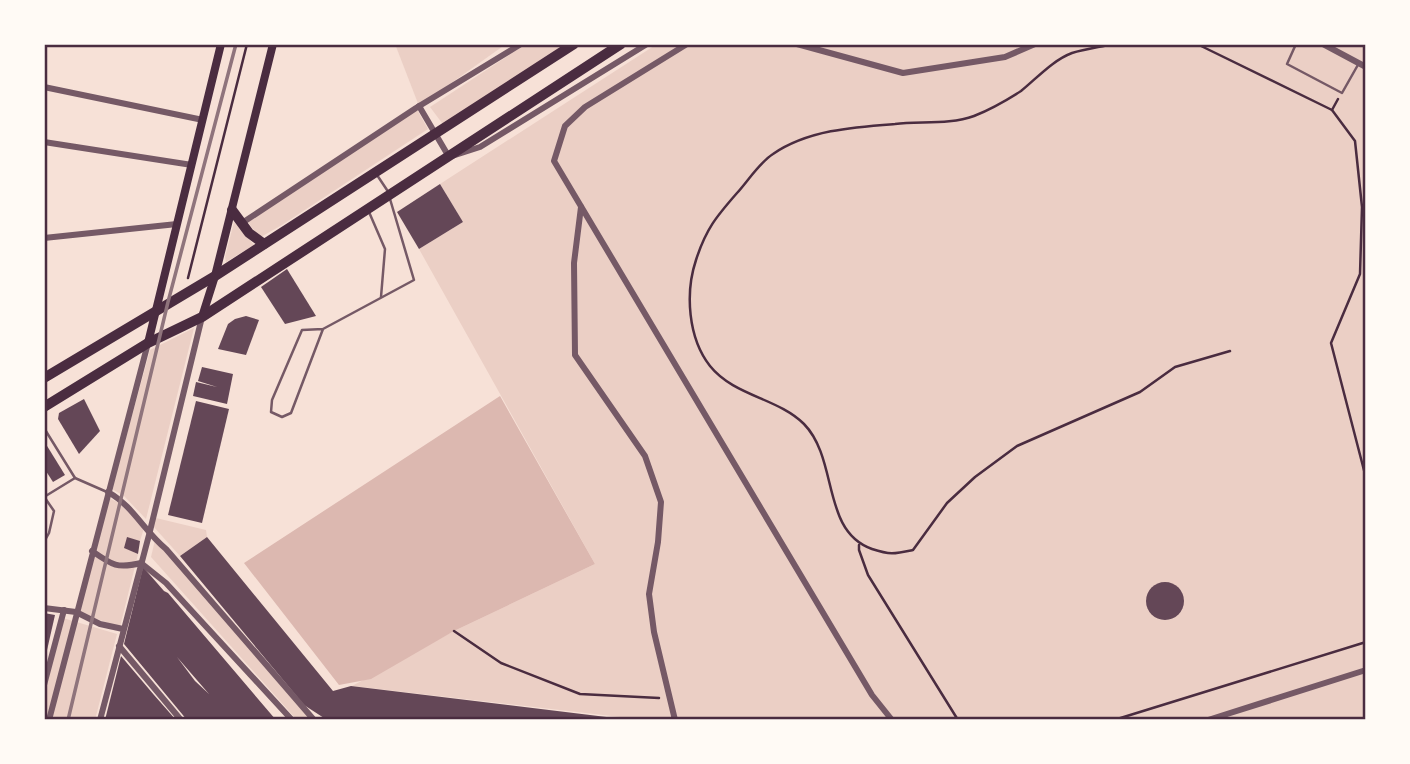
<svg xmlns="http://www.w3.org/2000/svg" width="1410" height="764" font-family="Lato,sans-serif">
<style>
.green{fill:#ebcfc5}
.water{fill:#dcb8b0}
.building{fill:#644757;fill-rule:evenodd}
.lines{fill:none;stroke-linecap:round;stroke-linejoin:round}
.path{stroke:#4a2c40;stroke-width:2.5}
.service{stroke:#755966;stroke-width:2.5}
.minor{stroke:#755966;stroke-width:6}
.secondary{stroke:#4a2c40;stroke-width:8}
.primary{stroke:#4a2c40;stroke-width:10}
.rail{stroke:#8f747c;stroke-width:3.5}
.neatline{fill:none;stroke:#4a2c40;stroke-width:2.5}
</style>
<rect width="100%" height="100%" fill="#f7e1d7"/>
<g class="green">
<path d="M395 44H506L419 106Z"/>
<path d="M526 44H569L445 127 430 107Z"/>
<path d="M657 44H1366V720H646L352 686 454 631 595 564 419 249 463 222 440 184Z"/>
<path d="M416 108 428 129 282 225 259 238 246 219Z"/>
<path d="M234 222 254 245 226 262 225 257Z"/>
<path d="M194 328 146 519 124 496 112 489 150 350Z"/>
<path d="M109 498 119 503 144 528 140 541 127 538 125 548 138 554 120 627 77 612Z"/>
<path d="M156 518 206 530 207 537 180 556 153 526Z"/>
<path d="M155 540 314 720H297L151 557Z"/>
<path d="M63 618 117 634 95 720H44V694Z"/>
</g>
<path class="water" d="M500 396 595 564 454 631 371 679 339 685 244 563Z"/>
<g class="building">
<path d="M440 184 463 222 419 249 397 212Z"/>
<path d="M287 269 316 316 285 324 261 287Z"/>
<path d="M246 316 259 320 246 355 218 349 228 324 235 319Z"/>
<path d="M202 367 233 374 227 404 193 396 196 382 217 387 198 381Z"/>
<path d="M84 399 100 431 79 454 58 419 59 413Z"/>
<path d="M196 401 229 409 202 523 168 515Z"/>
<path d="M44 441 65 475 53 482 44 468Z"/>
<path d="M127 537 140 541 138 554 124 548Z"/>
<path d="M207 537 333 691 351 686 631 720H351L324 718 304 705 180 556Z"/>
<path d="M143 567 164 591 168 593 276 720H187L124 644ZM177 657 209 694 195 681Z"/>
<circle cx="1165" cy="601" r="19"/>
<path d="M44 613 55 615 45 659H44Z"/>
<path d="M121 656 154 695 176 720H105Z"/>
</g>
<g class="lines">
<g class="path">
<path d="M1113 44C1100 47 1085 49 1072 53 1053 60 1036 79 1021 91 1007 100 989 110 974 116 950 125 920 121 895 124 854 127 808 130 773 154 759 163 748 181 737 193 716 217 706 229 696 260 685 293 688 338 710 366 734 396 778 398 804 424 839 460 821 531 872 549 890 555 894 554 913 550L947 503 975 477 1017 446 1140 392 1175 367 1230 351"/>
<path d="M1197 44 1332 110 1338 99"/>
<path d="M1332 110 1355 141 1362 207 1360 274 1331 343 1366 478"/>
<path d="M188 278 247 44"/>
<path d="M859 545V550L868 575 958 720"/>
<path d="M454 631 501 663 580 694 659 698"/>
<path d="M1114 720 1366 642"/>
</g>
<g class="service">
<path d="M1296 44 1287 64 1342 93 1359 63"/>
<path d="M377 175 389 193"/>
<path d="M369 212 385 249 381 297"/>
<path d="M323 329 291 413 282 417 271 412 272 400 302 330 323 329 414 280 390 199"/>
<path d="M44 428 75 478 44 497"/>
<path d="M75 478 107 492"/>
<path d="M44 542 49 533 54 511 45 498"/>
</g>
<g class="minor">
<path d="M687 44 585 107 565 126 554 161 872 695 892 720"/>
<path d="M797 44 903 73 1005 57 1035 44"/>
<path d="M1323 44 1366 67"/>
<path d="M44 87 203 120"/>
<path d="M419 106 449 157 480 147 647 44"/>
<path d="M44 142 192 165"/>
<path d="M581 207 574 263 575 355 645 456 661 502 658 542 649 594 654 632 675 720"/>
<path d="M242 223 416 108 521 44"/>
<path d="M44 238 177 224"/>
<path d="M108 492C133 506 144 531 166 549L314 720"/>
<path d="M92 551C112 565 117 569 141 563L166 583 292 720"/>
<path d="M44 608 76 612 100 624 123 629"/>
<path d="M119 646 181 720"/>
<path d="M44 685 64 610"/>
<path d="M49 720 148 343"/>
<path d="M100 720 149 535 202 317"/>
<path d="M1208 720 1366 670"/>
</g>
<g class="secondary">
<path d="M202 317 215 276 273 44"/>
<path d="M148 343 221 44"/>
</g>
<g class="primary">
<path d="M232 210 249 233 264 244"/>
<path d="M44 378 215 276 574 44"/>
<path d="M44 407 148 343 202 317 621 44"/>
</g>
<path class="rail" d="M68 720 168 302 236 44"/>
</g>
<rect width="1410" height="764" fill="none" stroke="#fffaf5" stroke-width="91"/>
<rect x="46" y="46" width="1318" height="672" class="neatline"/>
</svg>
